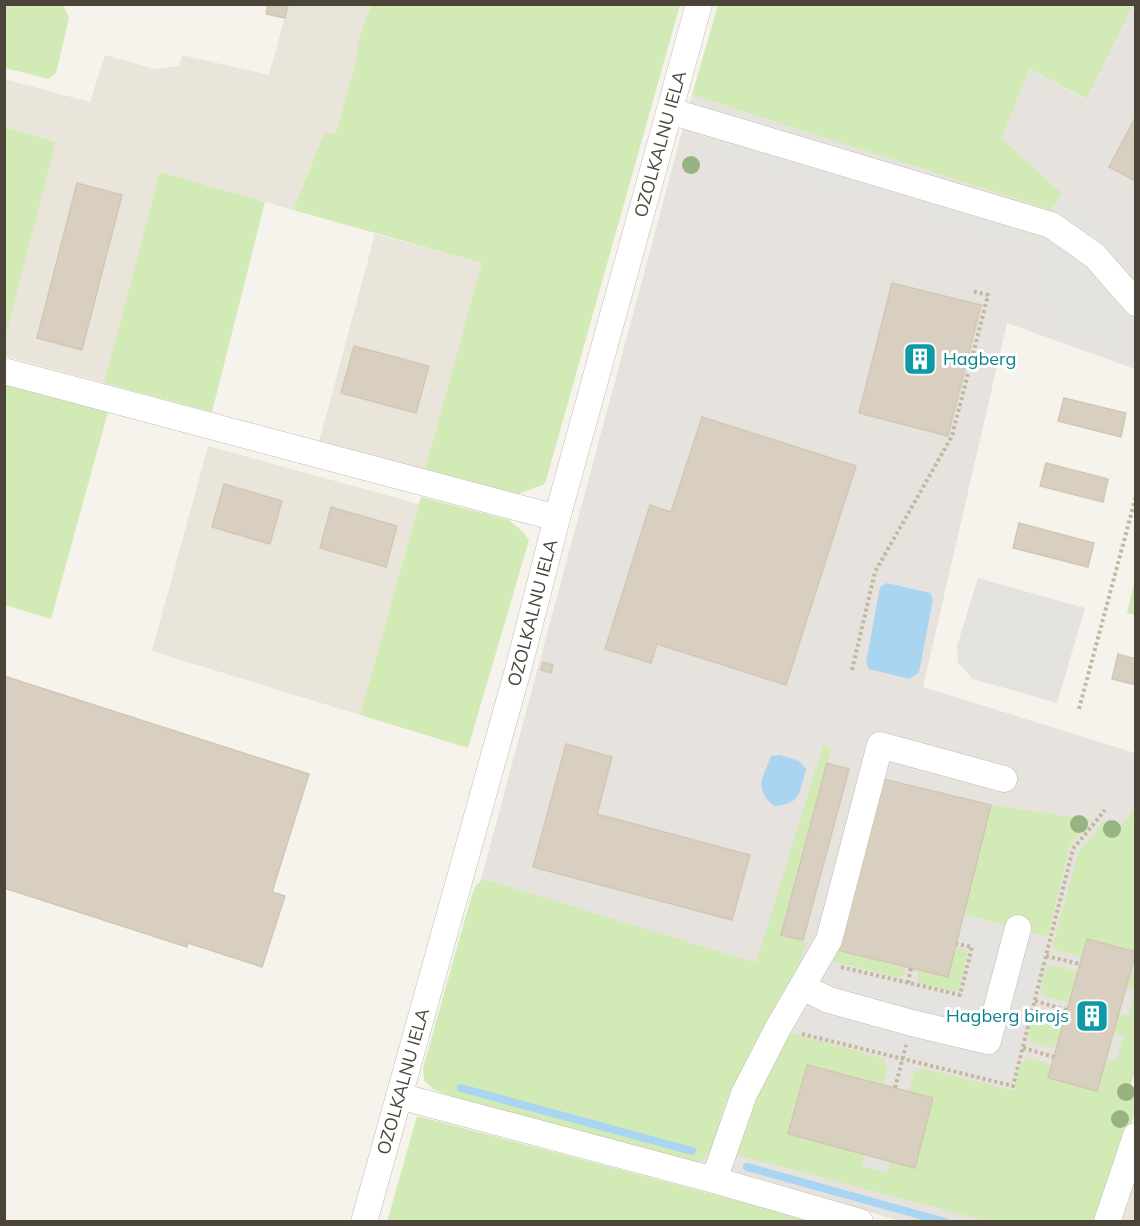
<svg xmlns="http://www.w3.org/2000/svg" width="1140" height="1226" font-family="Mulish,sans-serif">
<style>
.residential{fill:#eae5da}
.industrial{fill:#e6e2dd}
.green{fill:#d2eab5}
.parking{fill:#e5e3e0}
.water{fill:#a9d4f2}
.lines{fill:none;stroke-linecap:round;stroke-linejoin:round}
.stream{stroke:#a9d4f2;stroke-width:8}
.building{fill:#d8cfc1;stroke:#d3c7b4;stroke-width:1.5}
.minor-casing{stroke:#c2bbae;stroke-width:27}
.path{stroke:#c4b79f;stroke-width:4;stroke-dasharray:3 3;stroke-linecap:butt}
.minor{stroke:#fff;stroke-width:26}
.tree{fill:#97b381}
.labels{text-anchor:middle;stroke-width:6;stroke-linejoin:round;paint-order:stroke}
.street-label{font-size:18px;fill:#4b4439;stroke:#fff}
.culture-label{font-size:18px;fill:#0d838f;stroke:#fff;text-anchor:start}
</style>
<rect width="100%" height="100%" fill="#f6f3ec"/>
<g class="residential">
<path d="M288 5H371L358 42 356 62 336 134H324L293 210 160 172 104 383 5 356V339L56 142 5 127 4 79 90 102 105 55 154 69 179 66 182 55 269 75Z"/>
<path d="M375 234 483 263 425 470 319 442Z"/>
<path d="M208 446 419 504 360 715 152 651Z"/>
<path d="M1135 1173V1221H1118Z"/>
</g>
<path class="industrial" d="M1133 5H1135V369L1007 323 923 687 1135 753 1136 1070 1130 1086 1135 1089V1112L1099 1221H900L427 1080 692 95 1051 210 1062 193 1001 138 1030 69 1085 99Z"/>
<g class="green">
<path d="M4 5H63L69 18 56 73 49 79 5 68Z"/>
<path d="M371 5H680L545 484 518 494 425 470 482 263 293 210 324 134 336 133 356 62 358 42Z"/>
<path d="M718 5V4L1133 5 1086 99 1030 69 1001 138 1062 193 1051 210 692 95Z"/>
<path d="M5 127 56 142 5 339 4 127Z"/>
<path d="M160 172 265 202 212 412 104 383Z"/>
<path d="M4 381 108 412 51 619 5 605Z"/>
<path d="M421 497 509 520 523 532 529 540 468 748 360 715Z"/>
<path d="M1135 579V615L1127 613Z"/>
<path d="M823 746 831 748 781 934 803 940 806 944 798 968 725 1103 714 1141 709 1152 700 1162 685 1166 447 1095 433 1089 424 1080 423 1068 471 898 476 885 484 879 756 963Z"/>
<path d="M991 805 1092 820 1069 847 1048 937 964 914Z"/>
<path d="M1135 806V952L1087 939 1082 957 1055 950 1053 943 1079 851 1104 822 1123 825Z"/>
<path d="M956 947 968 950 959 988 954 992 920 984 917 977 918 970 948 977Z"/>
<path d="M837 950 905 967 904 975 898 978 830 960Z"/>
<path d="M1052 965 1078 972 1069 1002 1046 997 1040 991 1046 969Z"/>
<path d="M1131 969 1135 970V989L1126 988Z"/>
<path d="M1135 994V1070L1130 1086 1135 1089V1112L1099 1221H987L737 1155 747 1119 790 1033 883 1058 887 1066 883 1084 807 1065 788 1134 864 1154 862 1166 887 1173 891 1161 915 1167 933 1099 909 1091 914 1073 922 1068 1014 1091 1021 1064 1028 1058 1052 1064 1049 1078 1097 1091 1106 1060 1116 1061 1124 1036 1113 1033 1118 1015 1128 1016Z"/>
<path d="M1039 1012 1065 1018 1056 1048 1032 1042 1028 1035 1034 1016Z"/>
<path d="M417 1116 814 1221 387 1222Z"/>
</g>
<g class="parking">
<path d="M727 128 1028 219 1018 249 904 215 907 204 906 198 901 194H895L891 199 887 209 806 185 810 173 808 168 804 164 799 163 796 165 793 169 789 180 719 158Z"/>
<path d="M1071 203 1135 247V362L1046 331 1053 306 1028 296 1040 248Z"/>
<path d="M978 578 1085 608 1057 703 973 679 958 663 957 646Z"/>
<path d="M964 914 1048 937 1010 1082 820 1034 829 1000 840 1003 848 972 962 999 975 948 957 944Z"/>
</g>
<g class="water">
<path d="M887 583 930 593 933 599 919 672 910 679 869 669 866 662 880 587Z"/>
<path d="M780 755 799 761 806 769C799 792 802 804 774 806 753 788 763 778 771 756Z"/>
</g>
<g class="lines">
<g class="stream">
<path d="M461 1088 692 1151"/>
<path d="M747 1167 945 1222"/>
</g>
</g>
<g class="building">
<path d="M268 4H288L285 18 266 14Z"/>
<path d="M1136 116V181L1109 167Z"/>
<path d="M77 183 122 195 82 350 37 338Z"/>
<path d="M892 283 981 305 948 436 859 413Z"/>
<path d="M354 346 429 366 416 413 341 393Z"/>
<path d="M1064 398 1126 413 1121 437 1058 421Z"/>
<path d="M702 417 856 466 786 685 657 644 651 663 605 649 650 505 671 512Z"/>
<path d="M1046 463 1108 479 1103 502 1040 486Z"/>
<path d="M224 484 282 501 270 544 212 527Z"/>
<path d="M331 507 397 526 386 567 320 548Z"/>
<path d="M1019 523 1094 543 1088 567 1013 548Z"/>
<path d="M1118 654 1136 659V685L1112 679Z"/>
<path d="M543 662 553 665 551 673 541 670Z"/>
<path d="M4 676 309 774 272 892 285 896 262 967 188 943 187 947 4 888Z"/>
<path d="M566 744 612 757 597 814 750 855 732 920 533 867Z"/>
<path d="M827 763 849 769 803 940 781 935Z"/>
<path d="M879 778 991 805 948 977 837 950Z"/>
<path d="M1087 939 1136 952 1097 1091 1048 1078Z"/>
<path d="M807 1065 933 1098 915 1168 788 1134Z"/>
</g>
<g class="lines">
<defs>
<g id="minor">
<path d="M670 111 1051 225 1095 256 1136 303"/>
<path d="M4 371 557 518"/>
<path d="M802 987 829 1000 840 1003 912 1023 988 1041 1018 928"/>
<path d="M399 1096 714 1180 860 1222"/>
<path d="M714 1180 744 1094 778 1028 829 940 880 745 1004 779"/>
<path id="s1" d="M364 1222 519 666 557 518 699 4"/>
<path d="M1107 1222 1136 1136"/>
</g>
</defs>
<use href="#minor" class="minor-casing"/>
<g class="path">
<path d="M852 670 875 572 952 436 988 295 972 291"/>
<path d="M1079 709 1136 496"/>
<path d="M1046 956 1080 964"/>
<path d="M841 967 960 995 972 947 957 944"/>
<path d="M908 983 911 968"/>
<path d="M1035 1001 1067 1010"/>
<path d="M802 1034 1013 1086 1073 849 1105 810"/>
<path d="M1023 1048 1054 1057"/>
<path d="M895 1088 906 1045"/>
</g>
<use href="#minor" class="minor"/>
</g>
<g class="tree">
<circle cx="691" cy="165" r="9"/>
<circle cx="1079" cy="824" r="9"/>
<circle cx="1112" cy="829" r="9"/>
<circle cx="1126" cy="1092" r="9"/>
<circle cx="1120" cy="1119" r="9"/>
</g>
<defs>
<symbol id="building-square" viewBox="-11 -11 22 22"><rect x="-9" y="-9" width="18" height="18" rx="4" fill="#0f9aa8" stroke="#fff"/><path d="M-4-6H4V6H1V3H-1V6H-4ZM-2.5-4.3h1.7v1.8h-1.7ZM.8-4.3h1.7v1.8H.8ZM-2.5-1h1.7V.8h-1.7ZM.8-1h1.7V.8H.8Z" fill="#fff"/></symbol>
</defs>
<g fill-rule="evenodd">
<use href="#building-square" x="901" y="340" width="38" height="38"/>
<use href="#building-square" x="1073" y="997" width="38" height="38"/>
</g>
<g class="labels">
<g class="street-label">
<text dy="6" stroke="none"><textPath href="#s1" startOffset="1118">OZOLKALNU IELA</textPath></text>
<text dy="6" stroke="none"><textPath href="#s1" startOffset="632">OZOLKALNU IELA</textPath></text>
<text dy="6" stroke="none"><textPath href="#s1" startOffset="146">OZOLKALNU IELA</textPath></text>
</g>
<g class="culture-label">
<text x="943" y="365">Hagberg</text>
<text x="1069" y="1022" text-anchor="end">Hagberg birojs</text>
</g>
</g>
<rect width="1140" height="1226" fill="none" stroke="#4b4439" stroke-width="12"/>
</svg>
